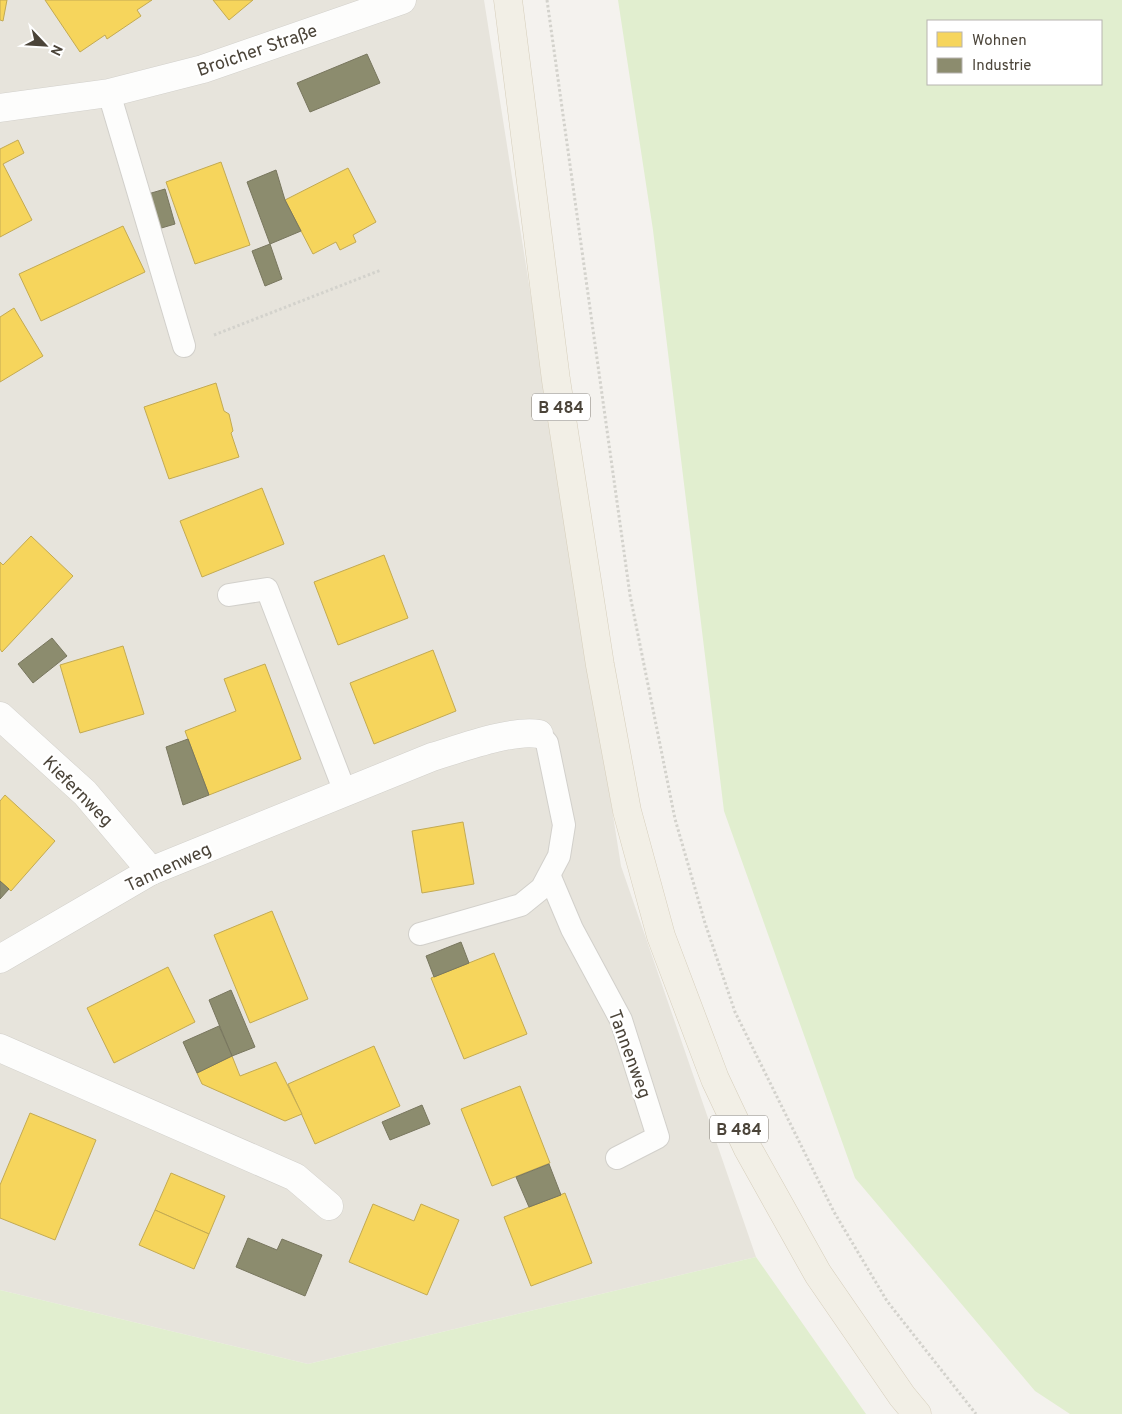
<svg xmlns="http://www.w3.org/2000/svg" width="1122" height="1414" font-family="Overpass,sans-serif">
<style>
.residential{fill:#e7e4dc}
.green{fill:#e1eecf;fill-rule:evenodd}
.homes{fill:#f6d55c;stroke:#c3aa52}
.industry{fill:#8c8c6e;stroke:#78765e}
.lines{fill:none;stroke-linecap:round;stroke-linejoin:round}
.lane-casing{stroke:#d2d0cb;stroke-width:24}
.street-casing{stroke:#d2d0cb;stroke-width:29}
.primary-casing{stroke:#d6cebb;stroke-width:29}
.path{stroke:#d3d2cc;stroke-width:3;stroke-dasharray:2.5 2.5;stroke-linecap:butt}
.lane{stroke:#fdfdfc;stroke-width:22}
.street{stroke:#fdfdfc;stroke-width:28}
.primary{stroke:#f2efe6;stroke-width:28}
.labels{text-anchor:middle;stroke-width:5;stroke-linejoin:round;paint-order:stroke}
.shield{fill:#fff;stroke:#817c74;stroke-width:1}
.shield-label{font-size:16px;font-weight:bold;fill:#4b4439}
.street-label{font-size:18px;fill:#4b4439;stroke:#fff}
</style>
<rect width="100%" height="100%" fill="#f4f2ee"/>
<path class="residential" d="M0 0H484L621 866 756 1257 308 1364 0 1290Z"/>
<g class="green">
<path d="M618 0H1122V1414H1070L1035 1391 855 1178 724 811 653 230ZM1101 21V84H928V21Z"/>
<path d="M756 1257 866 1414H0V1290L308 1364Z"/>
</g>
<g class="homes">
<path d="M0 0H7L3 21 0 20Z"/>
<path d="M45 0H152L137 10 141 16 107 39 105 35 80 52Z"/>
<path d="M213 0H253L229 20Z"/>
<path d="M18 140 24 153 3 164 32 220 0 237V149Z"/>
<path d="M221 162 250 245 195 264 166 182Z"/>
<path d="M348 168 376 222 353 235 356 242 340 250 336 242 313 254 285 200Z"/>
<path d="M123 226 145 272 41 321 19 274Z"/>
<path d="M14 308 43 356 0 382V317Z"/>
<path d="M216 383 224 411 229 414 233 431 231 433 239 457 169 479 144 407Z"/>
<path d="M262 488 284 544 202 577 180 521Z"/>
<path d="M31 536 73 576 2 652 0 649V562L3 565Z"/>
<path d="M384 555 408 618 338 645 314 582Z"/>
<path d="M123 646 144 714 80 733 60 665Z"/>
<path d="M433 650 456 711 374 744 350 683Z"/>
<path d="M265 664 301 759 209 795 185 731 236 711 224 679Z"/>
<path d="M5 795 55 841 11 891 0 881V801Z"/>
<path d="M463 822 474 884 422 893 412 831Z"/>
<path d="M272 911 308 999 250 1023 214 935Z"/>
<path d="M494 953 527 1034 464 1059 431 978Z"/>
<path d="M168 967 195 1022 114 1063 87 1008Z"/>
<path d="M374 1046 400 1106 315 1144 288 1084Z"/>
<path d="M232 1056 240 1076 276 1062 302 1114 285 1121 202 1084 197 1073Z"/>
<path d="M520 1086 550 1163 492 1186 461 1109Z"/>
<path d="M30 1113 96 1140 55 1240 0 1218V1185Z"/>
<path d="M171 1173 225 1196 209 1234 155 1210Z"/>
<path d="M565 1193 592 1263 531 1286 504 1217Z"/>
<path d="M373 1204 414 1221 421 1204 459 1220 427 1295 349 1262Z"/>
<path d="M155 1210 209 1234 194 1269 139 1245Z"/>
</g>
<g class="industry">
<path d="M367 54 380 83 310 112 297 83Z"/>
<path d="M276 170 285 200 301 231 270 244 247 182Z"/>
<path d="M165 189 175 224 158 229 148 194Z"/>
<path d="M270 244 282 279 265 286 252 251Z"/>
<path d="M52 638 67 656 33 683 18 664Z"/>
<path d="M188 739 209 795 183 805 166 747Z"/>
<path d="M0 881 9 889 0 899Z"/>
<path d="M461 942 469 963 434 977 426 956Z"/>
<path d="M231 990 255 1047 232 1056 209 1000Z"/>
<path d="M219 1026 232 1056 197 1073 183 1042Z"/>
<path d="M422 1105 430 1124 390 1140 382 1122Z"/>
<path d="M549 1164 561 1195 529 1207 516 1177Z"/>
<path d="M248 1238 277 1250 282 1239 322 1255 305 1296 236 1267Z"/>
</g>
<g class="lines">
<defs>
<g id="lane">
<path d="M109 93 184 346"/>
<path d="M229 595 267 589 345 792"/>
<path d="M550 877 572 929 621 1020 658 1137 617 1158"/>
<path d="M420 934 521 905 542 888 559 856 564 825 547 743 539 734"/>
</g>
<g id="street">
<path d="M0 108 109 93 203 69 402 0"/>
<path d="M0 716 85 793 151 871"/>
<path d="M0 959 151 871 432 757C459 749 512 729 539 734"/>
<path d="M0 1048 295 1177 329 1206"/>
</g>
<path id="primary" d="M508 0 556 380 600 665 627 811 661 936 715 1079 748 1149 818 1274 902 1396 917 1414"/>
</defs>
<use href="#lane" class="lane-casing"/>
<use href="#street" class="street-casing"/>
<use href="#primary" class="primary-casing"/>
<g class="path">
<path d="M547 0 630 595 675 819 705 923 735 1012 834 1212 887 1301 976 1414"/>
<path d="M214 335 381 270"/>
</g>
<use href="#lane" class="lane"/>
<use href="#street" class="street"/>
<use href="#primary" class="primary"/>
</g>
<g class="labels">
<g class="shield">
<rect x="532" y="393.5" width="58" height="27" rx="4"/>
<rect x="710" y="1115.5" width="58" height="27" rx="4"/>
</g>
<g class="shield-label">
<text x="561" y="413">B 484</text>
<text x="739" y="1135">B 484</text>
</g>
<g class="street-label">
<text transform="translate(257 50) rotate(-19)" y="6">Broicher Straße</text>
<text transform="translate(78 791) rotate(45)" y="6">Kiefernweg</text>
<text transform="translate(168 867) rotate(-25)" y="6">Tannenweg</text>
<text transform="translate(630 1054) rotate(70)" y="6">Tannenweg</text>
</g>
</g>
<rect x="927" y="20" width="175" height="65" fill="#ffffff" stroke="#b7b4b0"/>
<rect x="937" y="32" width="25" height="15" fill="#f6d55c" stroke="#b7b4b0"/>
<text x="972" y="45" font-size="15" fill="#4b4439">Wohnen</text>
<rect x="937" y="58" width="25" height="15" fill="#8c8c6e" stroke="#b7b4b0"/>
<text x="972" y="70" font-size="15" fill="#4b4439">Industrie</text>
<g transform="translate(45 45) rotate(115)" stroke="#ffffff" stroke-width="4" paint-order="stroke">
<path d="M0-4L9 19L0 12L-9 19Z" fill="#4b4439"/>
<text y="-8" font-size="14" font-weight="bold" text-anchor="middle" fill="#4b4439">N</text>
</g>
</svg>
